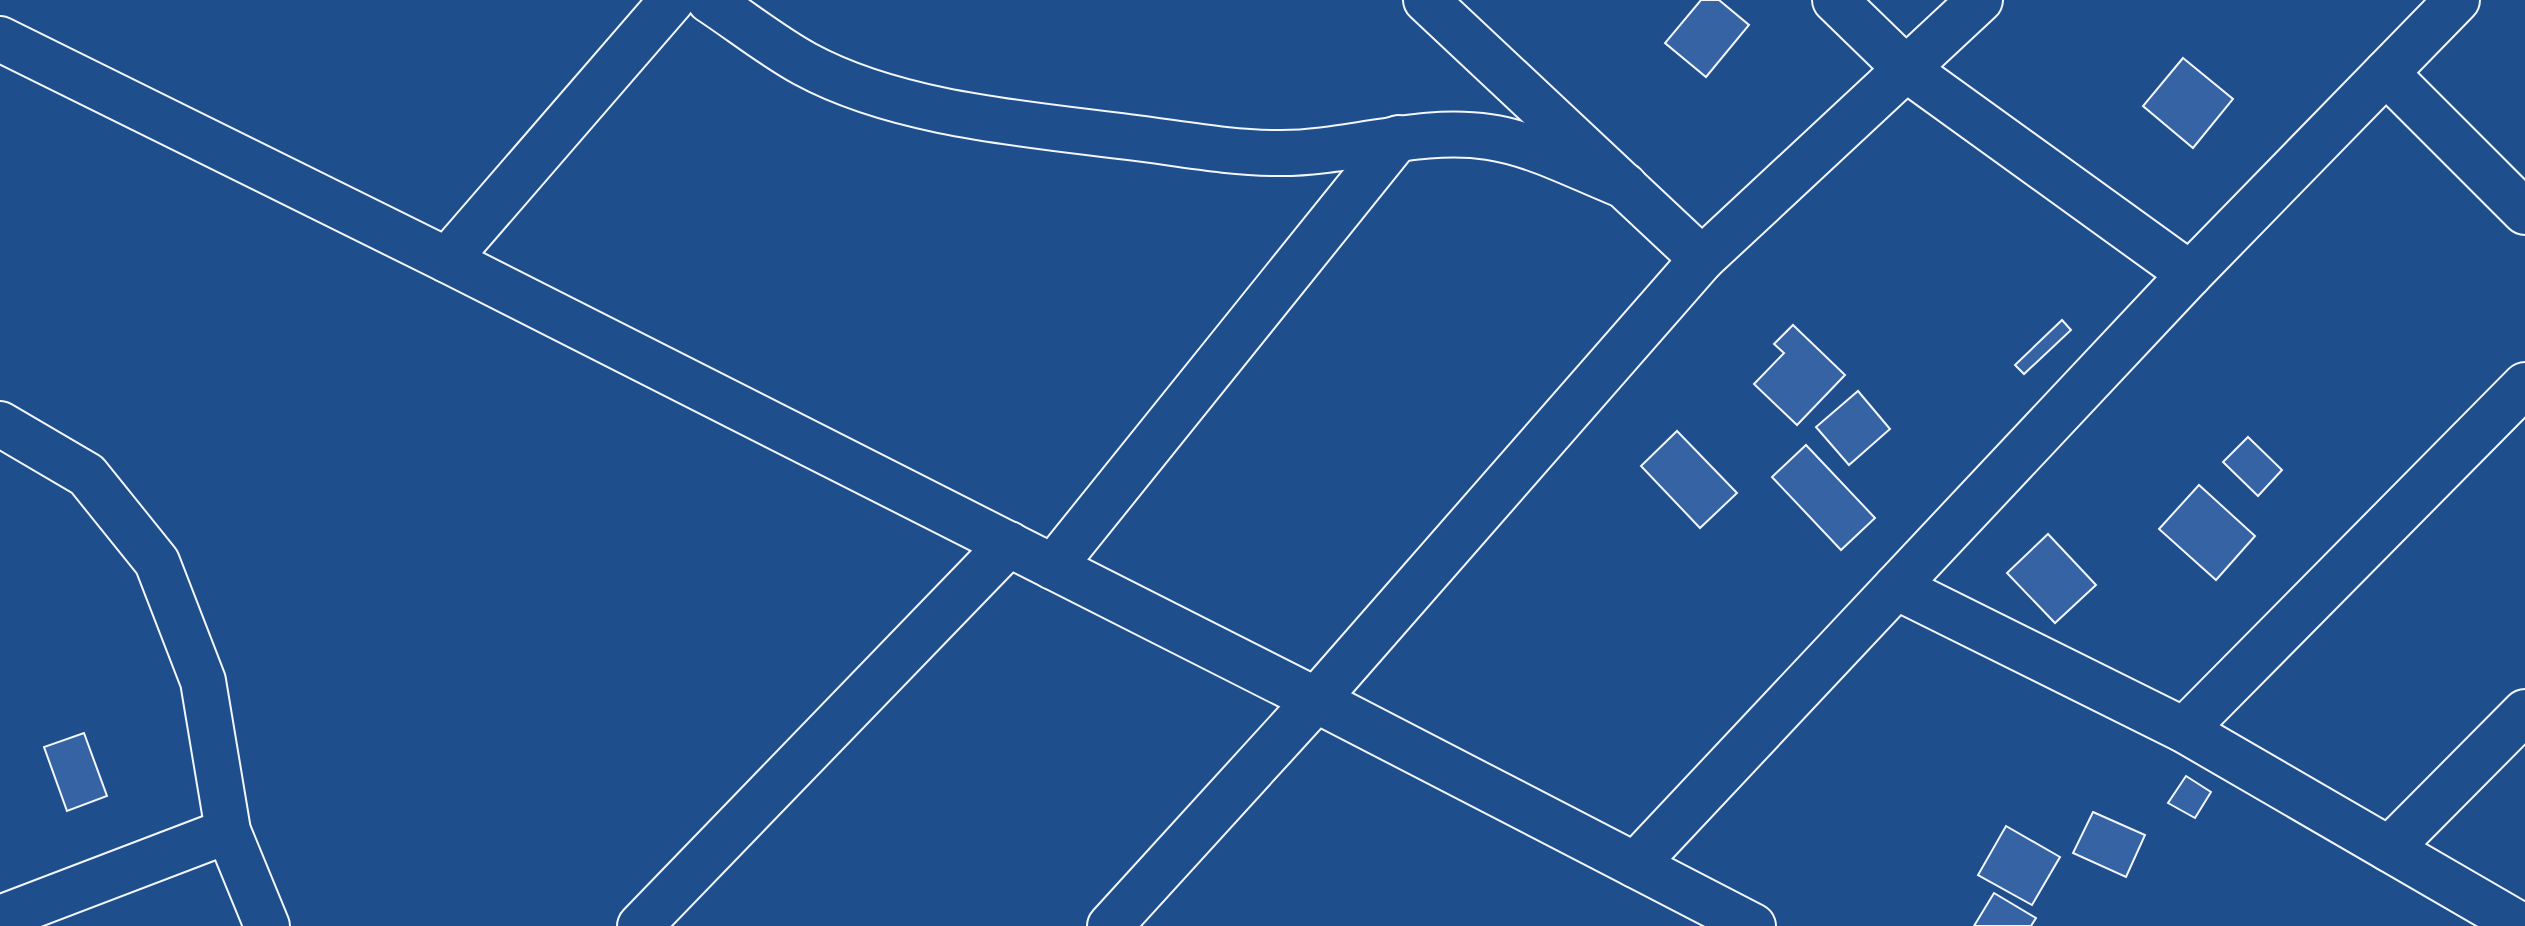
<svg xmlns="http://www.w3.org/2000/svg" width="2525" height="926" font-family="'Space Grotesk',sans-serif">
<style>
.building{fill:#3563a3;stroke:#f2f6ff;stroke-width:2}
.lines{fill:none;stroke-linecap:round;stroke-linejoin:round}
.minor-casing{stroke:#f2f6ff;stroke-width:48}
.minor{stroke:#1f4e8c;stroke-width:44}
</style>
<rect width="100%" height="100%" fill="#1f4e8c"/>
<g class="building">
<path d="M1701 0H1719L1749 25 1706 77 1665 43Z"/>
<path d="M2183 58 2233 99 2193 148 2143 106Z"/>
<path d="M2062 320 2071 330 2024 374 2015 365Z"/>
<path d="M1793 325 1845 375 1797 425 1754 384 1784 353 1774 344Z"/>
<path d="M1858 391 1890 429 1849 465 1816 427Z"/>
<path d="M1677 431 1737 493 1700 528 1641 466Z"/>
<path d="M2248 437 2282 470 2258 496 2223 462Z"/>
<path d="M1806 445 1875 518 1841 550 1772 477Z"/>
<path d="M2199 485 2255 536 2216 580 2159 529Z"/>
<path d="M2048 534 2096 585 2055 623 2007 573Z"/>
<path d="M84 733 107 796 67 811 44 747Z"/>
<path d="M2186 776 2211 792 2195 818 2168 803Z"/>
<path d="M2093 812 2145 835 2126 877 2073 853Z"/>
<path d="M2006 826 2060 857 2032 905 1978 875Z"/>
<path d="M1994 893 2036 918 2031 926H1974Z"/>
</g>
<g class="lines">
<defs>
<g id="minor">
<path d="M709 0C741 21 772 46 805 64 897 114 1025 124 1128 137 1178 143 1228 153 1278 153 1348 154 1418 126 1489 137 1536 144 1581 169 1625 186"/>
<path d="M1426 0 1702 259"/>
<path d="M1835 0 1906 69 2190 274"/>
<path d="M0 39 447 260 1316 700 1753 926"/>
<path d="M2386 73 2525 212"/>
<path d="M447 260 672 0"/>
<path d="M0 424 87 475 157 562 203 681 228 831 267 926"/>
<path d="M1053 567 1398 138"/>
<path d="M1896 587 2184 730 2522 926"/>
<path d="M2184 730 2525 385"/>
<path d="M2389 849 2525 712"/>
<path d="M1635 865 2190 274 2457 0"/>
<path d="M0 918 228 831"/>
<path d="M640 926 1009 544"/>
<path d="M1110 926 1316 700 1702 259 1980 0"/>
</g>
</defs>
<use href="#minor" class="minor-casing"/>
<use href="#minor" class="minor"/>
</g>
</svg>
